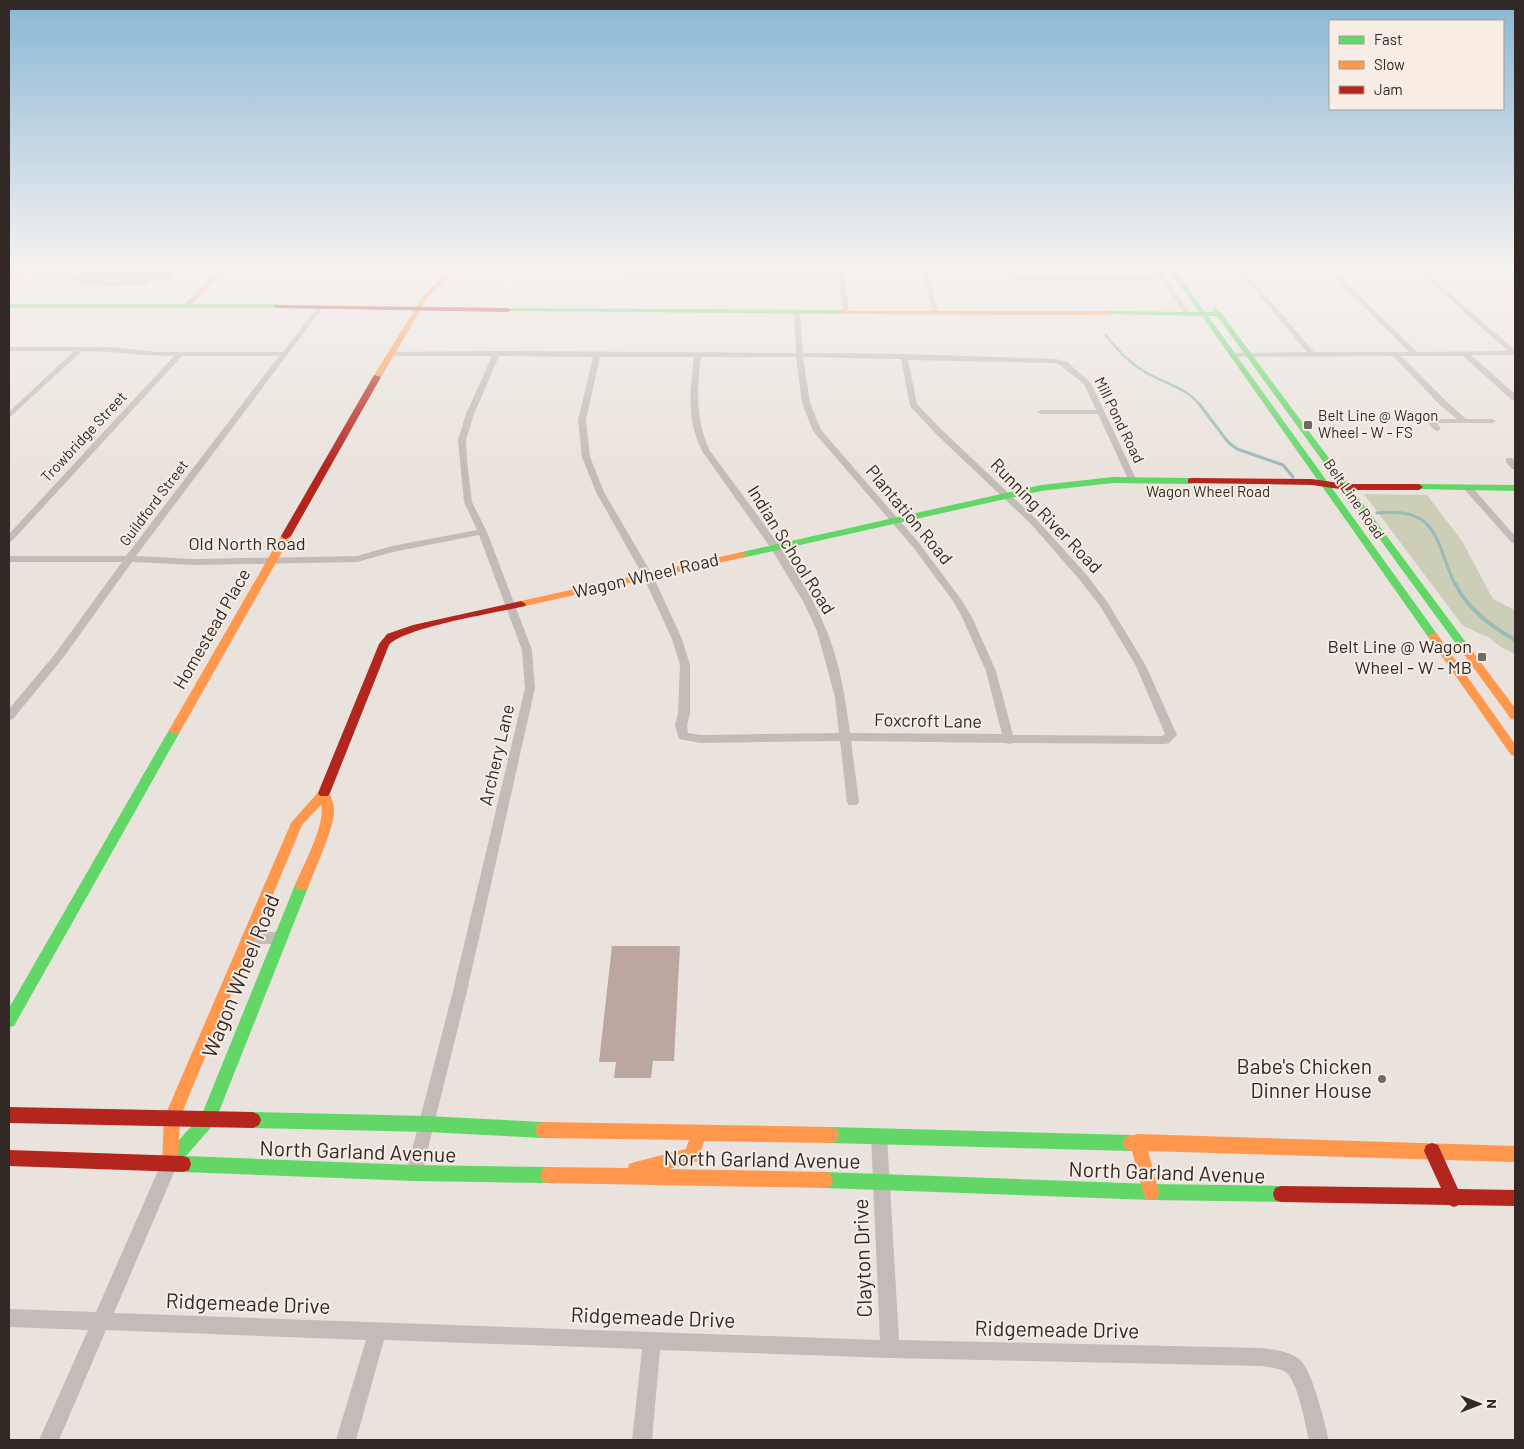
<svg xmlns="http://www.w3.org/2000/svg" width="1524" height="1449" font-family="Barlow,sans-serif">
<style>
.green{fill:#ccceb8}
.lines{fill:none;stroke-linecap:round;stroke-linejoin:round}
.stream-far2{stroke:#9bbbb8;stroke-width:2.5}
.stream-far1{stroke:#9bbbb8;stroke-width:3}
.stream{stroke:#9bbbb8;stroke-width:4}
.building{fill:#bca6a0}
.street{fill:#c2bbb7;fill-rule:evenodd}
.fast{fill:#63d668;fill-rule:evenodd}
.slow{fill:#ff974d;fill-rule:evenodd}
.jam{fill:#b3261e;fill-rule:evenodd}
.poi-dot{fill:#726a66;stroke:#f7ede4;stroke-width:2}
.labels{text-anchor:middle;stroke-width:4;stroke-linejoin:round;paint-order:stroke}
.far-poi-label{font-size:15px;fill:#322926;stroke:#f7ede4;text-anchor:start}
.far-street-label{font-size:15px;fill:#322926;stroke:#f7ede4}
.street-label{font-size:18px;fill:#322926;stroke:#f7ede4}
.poi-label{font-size:18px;fill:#322926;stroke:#f7ede4;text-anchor:end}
.near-street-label{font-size:21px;fill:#322926;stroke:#f7ede4}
.near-poi-label{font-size:21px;fill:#322926;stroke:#f7ede4;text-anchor:end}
</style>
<rect width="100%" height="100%" fill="#eae3dd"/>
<g class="green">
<path d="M9 264H42L18 282H9Z"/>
<path d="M61 264H91L86 268H81L64 283 28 282 46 268H55Z"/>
<path d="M1364 494 1427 495 1462 541 1493 599 1515 610V654L1501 647 1490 638 1463 626Z"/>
</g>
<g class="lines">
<path class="stream-far2" d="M1106 335C1116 349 1130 363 1145 372 1165 384 1186 387 1201 406"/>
<g class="stream-far1">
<path d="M1200 405 1228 442 1237 449 1283 465 1293 477"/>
<path d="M1377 513C1438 506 1435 540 1455 585"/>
</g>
<path class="stream" d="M1455 583C1467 609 1491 626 1515 640"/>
</g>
<g class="building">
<path d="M124 264H149L145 267H166L161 271H177L167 281H151L146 285 99 287 101 285H79L84 281H68L80 271H95L101 267H121Z"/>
<path d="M612 946H680L674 1061H653L651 1078H614L616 1062H599Z"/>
</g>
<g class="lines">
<g class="street">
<path d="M248 264H355L352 266H251Z"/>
<path d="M837 264H843L849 312 846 314 843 312 838 277 449 274 446 272 449 270 838 273Z"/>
<path d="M920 264H926L938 313 933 312Z"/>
<path d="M1002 264H1008L1014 277 1159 278 1149 264H1155L1191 314 1186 315 1162 282 1012 281 1009 279Z"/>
<path d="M1233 264H1239L1314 352H1409L1321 264H1327L1417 352 1508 351 1410 264H1416L1515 350V355H1471L1515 394V400H1512L1463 356H1401L1446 401 1466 419H1492L1496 421 1492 423H1437L1441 429 1437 431C1433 430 1427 423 1428 419H1457L1440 405 1393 356 1230 357V353H1233L1307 352Z"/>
<path d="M1498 264H1504L1515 272V277Z"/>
<path d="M319 305 324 306 136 556 194 559 357 556 392 546 477 530 464 502 458 440 466 414 492 356H388V352L497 351 796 353 794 311 797 309 800 311 803 353 904 354 1056 359 1067 362 1091 383 1137 481 1136 483H1130L1129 481 1098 414H1041L1037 412 1041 410H1096L1084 384 1061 366 1055 363 908 360 917 404 943 431 1037 520 1086 574 1108 603 1146 666 1177 735 1169 743 1165 744 1013 743 1009 744 1005 743 851 741 859 802 857 805H849L847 802 840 741 701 743 679 739 675 725 678 714 680 665 672 639 643 576 596 492 582 457 578 420 593 357 499 356 474 414 466 440 467 461 472 502 487 532 532 650 535 688 467 991 422 1173 420 1179 414 1181 408 1179 406 1173 453 991 525 688 522 650 479 535 393 552 357 562 194 565 132 562 63 658 13 719 9 720V709L55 654 122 562H9V556H126L279 356H182L12 541 9 542V534L174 356C143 356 113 351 82 351L9 418V412L74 351H9V347H111L155 352H283ZM600 357H694C690 392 686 418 702 451L770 547 804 603 817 631 835 697 839 733 701 735 688 733 687 725 690 714V665L682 639 653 576 604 492 590 457 586 420ZM701 357H796L802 403 813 431 913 547 953 601 962 617 986 671 1002 734 850 733C846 700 839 660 826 629 801 568 749 505 710 451 695 419 697 391 701 357ZM803 357 901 359 910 406 937 435 1031 524 1079 579 1100 606 1136 666 1165 734 1162 736 1013 735 996 671 972 617 960 598 919 543 821 430 810 403Z"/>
<path d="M1506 458H1512L1515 462V469H1512L1506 462Z"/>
<path d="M1468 485 1471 486 1515 536V544L1512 543 1465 490V486Z"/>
<path d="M248 932H280L285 934 287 938 285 942 280 944H248L243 942 241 938 243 934Z"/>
<path d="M879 1128 885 1131 887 1136 899 1340 1261 1348C1273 1350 1288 1351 1299 1359 1313 1370 1324 1422 1329 1440H1309C1305 1425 1298 1378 1284 1371 1277 1368 1268 1367 1261 1366L890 1358 660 1350 652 1440H632L642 1349 384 1340 356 1440H336L366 1340 106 1330 59 1440H39L88 1330 9 1327V1309L96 1312 164 1157 170 1155 176 1157 178 1163 114 1313 880 1340 871 1136 873 1131Z"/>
</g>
<g class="fast">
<path d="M1165 264H1171L1205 312H1214L1212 309 1215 307 1221 313 1473 652 1474 654 1473 656H1465L1217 316H1208L1437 634 1438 636 1437 638H1429L1202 316 1106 314V312L1108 311 1199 312Z"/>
<path d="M9 304H277L280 306 277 308H9Z"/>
<path d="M508 308 842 310 845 312 842 314 506 311V309Z"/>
<path d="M1113 477 1191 478 1195 481 1191 484 1113 483 1041 491 742 558 737 555 742 552 1041 485Z"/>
<path d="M1419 484 1515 485V491L1416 489 1415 487Z"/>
<path d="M175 726 181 730 14 1026 9 1027V1008L169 730Z"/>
<path d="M302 880 307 881 309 885 216 1119 214 1124 186 1156 414 1165 548 1167 554 1169 556 1175 554 1181 548 1183 414 1181 183 1172 176 1168 170 1171 164 1169 162 1163 164 1157 202 1114 295 885 297 881Z"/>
<path d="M253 1112 427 1116 543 1122 549 1125 551 1130 549 1135 543 1138 427 1132 253 1128 247 1125 245 1120 247 1115Z"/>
<path d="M831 1127 1131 1135 1137 1137 1139 1143 1137 1149 1131 1151 831 1143 825 1140 823 1135 825 1130Z"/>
<path d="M825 1172 1151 1184 1281 1186 1287 1188 1289 1194 1287 1200 1281 1202 1151 1200 825 1188 819 1186 817 1180 819 1174Z"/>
</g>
<g class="slow">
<path d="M225 264H231L189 306H185V304Z"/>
<path d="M456 264H462L429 296 381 377 374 379 373 377 424 294Z"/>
<path d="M840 311H1108L1111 313 1108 315 842 314 840 313Z"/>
<path d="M286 533 291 536 181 730 179 733H171L169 730 281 536Z"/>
<path d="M742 552 745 553V557L521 607 516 604 521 601Z"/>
<path d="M1433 633 1437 634 1515 744V756L1511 755 1429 638 1428 636Z"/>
<path d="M1469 651 1473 652 1515 708V720L1511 719 1465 656 1464 654 1465 652Z"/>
<path d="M324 789 328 790C330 795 334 803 334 809 335 827 316 866 309 885L307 889 302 890 297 889 295 885C303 866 326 824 321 805L302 825 193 1086 180 1118 178 1163 176 1169 170 1171 164 1169 162 1163 164 1118 291 823 320 790Z"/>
<path d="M543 1122 831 1127 837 1130 839 1135 837 1140 831 1143 704 1141 698 1161 669 1169 825 1172 831 1174 833 1180 831 1186 825 1188 548 1183 542 1181 540 1175 542 1169 548 1167 628 1168 629 1164 635 1162 686 1149 689 1140 543 1138 537 1135 535 1130 537 1125Z"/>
<path d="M1138 1134 1515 1146V1162L1148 1151 1159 1192 1157 1198 1151 1200 1145 1198 1143 1192 1132 1151 1125 1149 1123 1143 1125 1137Z"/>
</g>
<g class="jam">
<path d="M275 305 508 308 511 310 508 312 277 308 274 306Z"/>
<path d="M374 375 381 377 291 536 286 539 283 538 281 536Z"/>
<path d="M1191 478 1312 479 1346 484H1419L1423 487 1419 490H1346L1312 485 1188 483V479Z"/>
<path d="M521 601 526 604 525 606C496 613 405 627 389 645L330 793 328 796H320L318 793 379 644 387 634 413 625Z"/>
<path d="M9 1107 253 1112 259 1115 261 1120 259 1125 253 1128 9 1123Z"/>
<path d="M1432 1143 1438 1145 1458 1189 1515 1190V1206L1459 1205 1454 1207 1449 1205 1281 1202 1275 1200 1273 1194 1275 1188 1281 1186 1441 1188 1424 1151 1426 1145Z"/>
<path d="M9 1150 183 1156 189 1158 191 1164 189 1170 183 1172 9 1166Z"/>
</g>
</g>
<linearGradient id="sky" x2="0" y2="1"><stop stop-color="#89b7d5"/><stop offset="0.57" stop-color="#f6f2f0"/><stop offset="1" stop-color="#f6f2f0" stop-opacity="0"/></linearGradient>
<rect width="1524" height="467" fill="url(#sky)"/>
<g class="poi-dot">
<rect x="1303" y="420" width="10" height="10" rx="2.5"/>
<rect x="1477" y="652" width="10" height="10" rx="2.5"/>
<circle cx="1382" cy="1079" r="5"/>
</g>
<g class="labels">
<g class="far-poi-label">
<text x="1318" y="421">Belt Line @ Wagon<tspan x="1318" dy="17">Wheel - W - FS</tspan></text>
</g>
<g class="far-street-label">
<text transform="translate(1119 420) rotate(64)" y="5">Mill Pond Road</text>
<text transform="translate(84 437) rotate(-47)" y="5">Trowbridge Street</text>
<text x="1208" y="497">Wagon Wheel Road</text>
<text transform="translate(1354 499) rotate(55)" y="5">Belt Line Road</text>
<text transform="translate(154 503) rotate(-53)" y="5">Guildford Street</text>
</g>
<g class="street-label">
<text transform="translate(909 515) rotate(50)" y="6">Plantation Road</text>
<text transform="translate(1046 516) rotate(46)" y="6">Running River Road</text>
<text x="247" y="550">Old North Road</text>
<text transform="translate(791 550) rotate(58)" y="6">Indian School Road</text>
<text transform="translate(646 576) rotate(-13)" y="6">Wagon Wheel Road</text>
<text transform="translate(212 629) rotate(-60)" y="6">Homestead Place</text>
<text transform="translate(928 721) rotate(1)" y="6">Foxcroft Lane</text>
<text transform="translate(497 755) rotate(-77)" y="6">Archery Lane</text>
</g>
<g class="poi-label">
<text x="1472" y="653">Belt Line @ Wagon<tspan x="1472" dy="21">Wheel - W - MB</tspan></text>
</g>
<g class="near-street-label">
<text transform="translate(241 976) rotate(-68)" y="7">Wagon Wheel Road</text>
<text transform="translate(358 1152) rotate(2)" y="7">North Garland Avenue</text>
<text transform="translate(762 1160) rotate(1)" y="7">North Garland Avenue</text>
<text transform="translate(1167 1173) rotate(2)" y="7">North Garland Avenue</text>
<text transform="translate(863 1258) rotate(-92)" y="7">Clayton Drive</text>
<text transform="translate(248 1304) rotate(2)" y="7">Ridgemeade Drive</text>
<text transform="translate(653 1318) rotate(2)" y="7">Ridgemeade Drive</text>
<text transform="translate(1057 1330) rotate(1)" y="7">Ridgemeade Drive</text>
</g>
<g class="near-poi-label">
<text x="1372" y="1074">Babe's Chicken<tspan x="1372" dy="24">Dinner House</tspan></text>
</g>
</g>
<rect width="1524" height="1449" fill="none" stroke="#322926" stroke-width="20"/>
<rect x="1329" y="20" width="175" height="90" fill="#f7ede4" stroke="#a89f98"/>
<rect x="1339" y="36" width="25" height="8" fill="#63d668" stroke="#a89f98"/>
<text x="1374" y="45" font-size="15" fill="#322926">Fast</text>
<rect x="1339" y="61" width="25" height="8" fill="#ff974d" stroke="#a89f98"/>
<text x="1374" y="70" font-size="15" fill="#322926">Slow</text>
<rect x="1339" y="86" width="25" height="8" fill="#b3261e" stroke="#a89f98"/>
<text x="1374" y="95" font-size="15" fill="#322926">Jam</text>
<g transform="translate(1479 1404) rotate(90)" stroke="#f7ede4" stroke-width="4" paint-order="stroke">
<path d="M0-4L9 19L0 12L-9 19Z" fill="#322926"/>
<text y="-8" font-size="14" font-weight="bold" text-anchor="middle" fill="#322926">N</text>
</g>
</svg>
